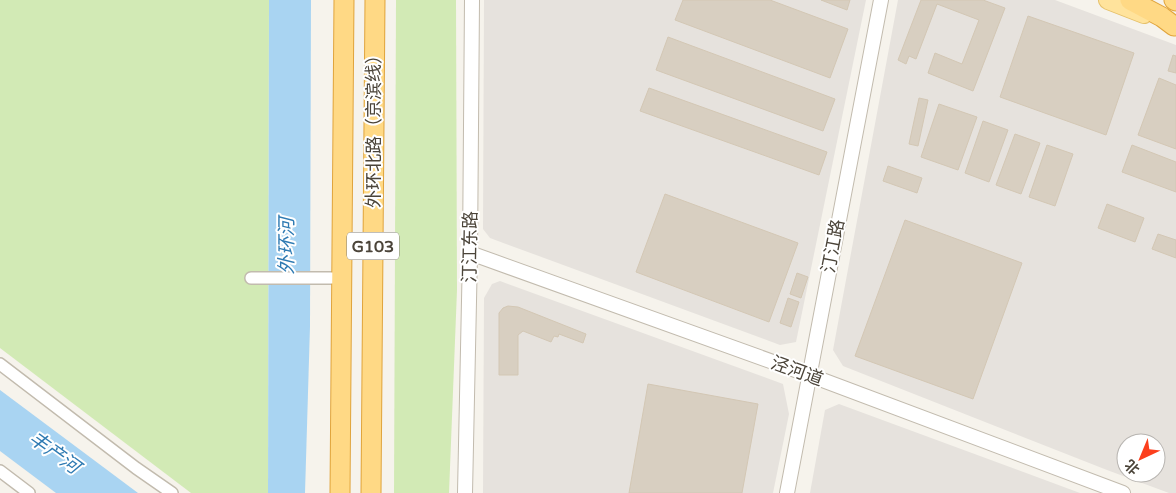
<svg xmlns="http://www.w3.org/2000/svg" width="1176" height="493" font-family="'Varela Round','Noto Sans SC',sans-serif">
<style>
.industrial{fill:#e6e2dd;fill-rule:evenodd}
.green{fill:#d2eab5}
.water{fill:#a9d4f2}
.building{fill:#d8cfc1;stroke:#d3c7b4}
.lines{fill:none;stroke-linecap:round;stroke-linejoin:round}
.minor-casing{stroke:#c2bbae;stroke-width:14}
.tertiary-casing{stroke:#c2bbae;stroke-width:16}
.primary-casing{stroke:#e6c16a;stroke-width:20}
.trunk-casing{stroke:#e0a43c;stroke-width:21}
.minor{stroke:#fff;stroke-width:11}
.tertiary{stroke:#fff;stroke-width:14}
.primary{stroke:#ffe39c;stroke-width:18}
.trunk{stroke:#ffd985;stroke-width:19}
.labels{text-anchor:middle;stroke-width:4;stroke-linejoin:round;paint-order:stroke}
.shield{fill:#fff;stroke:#817c74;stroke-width:1}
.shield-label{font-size:16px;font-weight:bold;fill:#4b4439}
.street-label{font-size:18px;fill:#4b4439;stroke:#fff}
.water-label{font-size:19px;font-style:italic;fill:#2e7ab2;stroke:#fff}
</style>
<rect width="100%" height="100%" fill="#f6f3ec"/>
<g class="industrial">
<path d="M484 0H866L796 342 780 345 490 238 483 229Z"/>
<path d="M898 0H1055L1176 45V493H1169L1107 470 843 366 833 350ZM1126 443H1156V473H1126Z"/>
<path d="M500 281 783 384 789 414 773 493H483L484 298 492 284Z"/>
<path d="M839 404 1080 493H810L825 410Z"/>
</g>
<g class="green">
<path d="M0 0H269L268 493H191L0 348Z"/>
<path d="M396 0H456L457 290 449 493H394Z"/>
</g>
<g class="water">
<path d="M269 0H311L310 326 305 493H268Z"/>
<path d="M0 390 138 493H56L0 451Z"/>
</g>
<g class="building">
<path d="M683 0H770L848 29 830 78 675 20Z"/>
<path d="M821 0H850L847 10Z"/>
<path d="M921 0H983L1005 8 973 91 928 73 935 53 962 64 979 20 937 4 916 59 909 56 906 64 898 60Z"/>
<path d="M1028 16 1134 53 1106 135 1000 97Z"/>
<path d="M668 37 835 99 823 131 656 70Z"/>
<path d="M1173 55 1176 56V73L1168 71Z"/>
<path d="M1159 78 1176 85V149L1138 135Z"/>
<path d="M649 88 827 152 819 175 640 111Z"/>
<path d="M919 98 928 100 918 146 909 144Z"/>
<path d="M939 104 977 117 958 170 921 157Z"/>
<path d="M983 121 1008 130 989 182 965 173Z"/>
<path d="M1015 134 1040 143 1021 194 996 185Z"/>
<path d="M1047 145 1073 154 1055 206 1029 197Z"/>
<path d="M1132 145 1176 162V192L1122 172Z"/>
<path d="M888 166 922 178 917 193 883 181Z"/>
<path d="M665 194 798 243 769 322 636 272Z"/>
<path d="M1107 204 1144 218 1135 242 1098 228Z"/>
<path d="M905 220 1022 263 973 399 855 356Z"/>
<path d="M1158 234 1176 240V258L1152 249Z"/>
<path d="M797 273 808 277 801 298 790 294Z"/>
<path d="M788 298 799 302 791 327 780 323Z"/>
<path d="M508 306 518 307 586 334 583 343 559 334 558 337 554 336 551 342 523 331 518 335V375H499V313L503 308Z"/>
<path d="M648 384 758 404 742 493H629Z"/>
</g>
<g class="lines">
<defs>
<g id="minor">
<path d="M251 278H342"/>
<path d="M0 364 136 468 172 493"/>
<path d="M0 471 29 493"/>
</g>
<g id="tertiary">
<path d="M470 253 809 375 1123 493"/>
<path d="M465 493 470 253 472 0"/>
<path d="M787 493 881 0"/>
</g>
<path id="primary" d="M1108 0 1144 14"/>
<g id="trunk">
<path d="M1130 0 1162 17 1174 26"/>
<path d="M1174 0 1176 1"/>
<path d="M340 493 344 0"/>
<path d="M371 493 375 0"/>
</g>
</defs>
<use href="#minor" class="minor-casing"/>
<use href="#tertiary" class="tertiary-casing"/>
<use href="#primary" class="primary-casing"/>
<use href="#trunk" class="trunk-casing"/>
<use href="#minor" class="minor"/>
<use href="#tertiary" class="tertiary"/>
<use href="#primary" class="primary"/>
<use href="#trunk" class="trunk"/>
</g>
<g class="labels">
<rect class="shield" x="347" y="232.5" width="52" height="27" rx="4"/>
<g class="shield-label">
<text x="373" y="252">G103</text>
</g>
<g class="street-label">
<text transform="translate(374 127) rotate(-90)" y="6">外环北路（京滨线）</text>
<text transform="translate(833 246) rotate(-79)" y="6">汀江路</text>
<text transform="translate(470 247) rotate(-89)" y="6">汀江东路</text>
<text transform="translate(797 371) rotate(20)" y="6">泾河道</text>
</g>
<g class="water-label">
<text transform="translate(286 246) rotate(-90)" y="7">外环河</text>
<text transform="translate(55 452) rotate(36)" y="7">丰产河</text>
</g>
</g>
<g transform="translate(1141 458) rotate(224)"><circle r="24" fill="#ffffff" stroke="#b7b4b0"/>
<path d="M0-4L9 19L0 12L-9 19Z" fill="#fc3f1d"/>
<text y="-8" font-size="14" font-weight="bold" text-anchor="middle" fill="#4b4439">北</text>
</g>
</svg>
